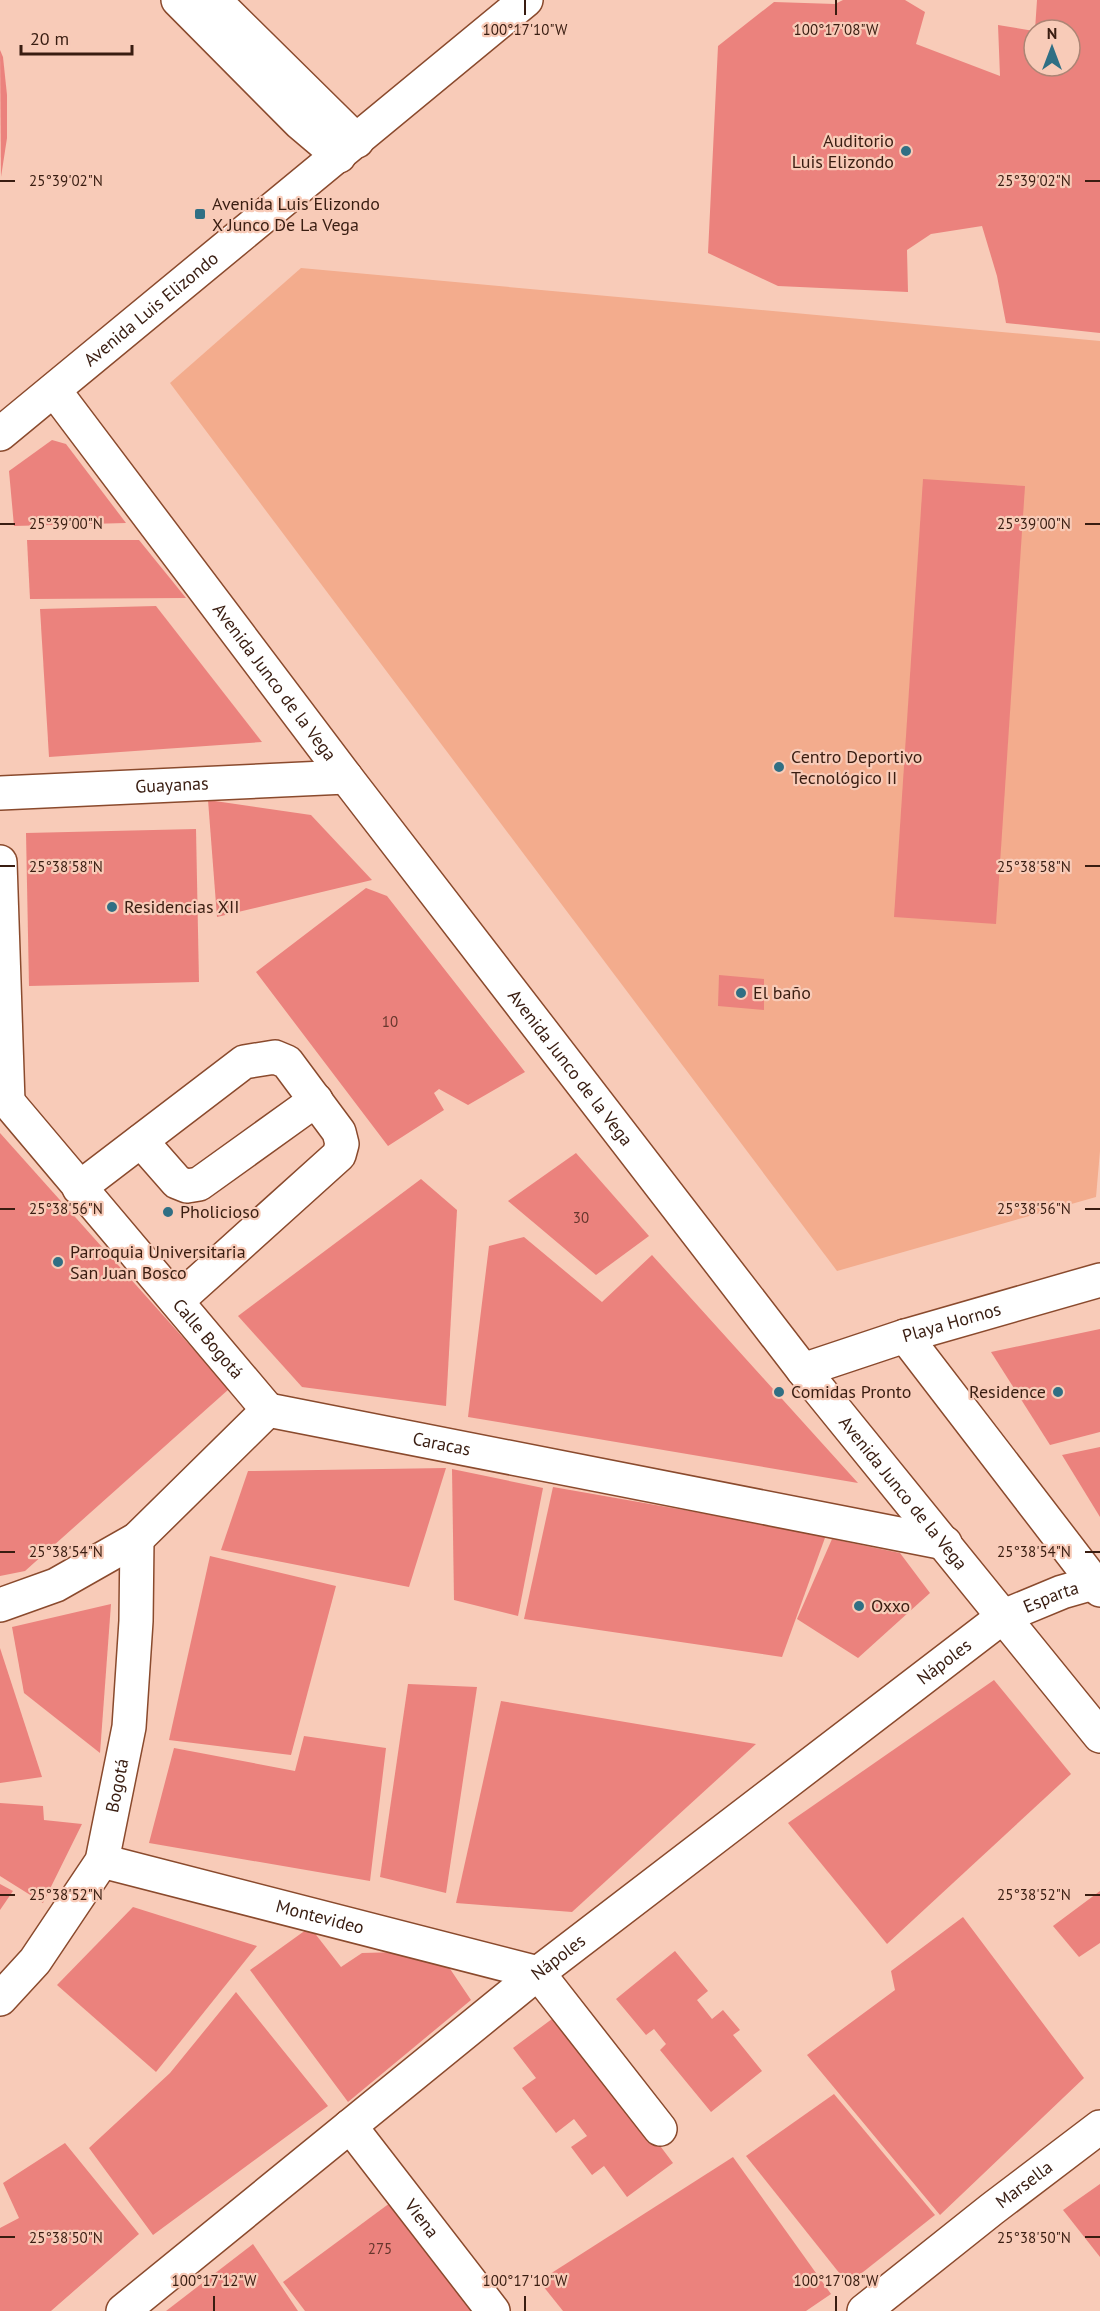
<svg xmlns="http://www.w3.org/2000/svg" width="1100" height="2311" font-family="'PT Sans',sans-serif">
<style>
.green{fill:#f3ac8d}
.building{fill:#eb827d}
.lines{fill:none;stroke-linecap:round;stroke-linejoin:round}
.minor-casing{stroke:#8a4a2d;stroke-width:36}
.minor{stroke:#fff;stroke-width:33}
.ticks{fill:none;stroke:#391d11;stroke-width:2}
.poi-dot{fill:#306f84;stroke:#f8cbb8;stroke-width:2}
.labels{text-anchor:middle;stroke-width:4.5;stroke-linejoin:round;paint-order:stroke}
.number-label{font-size:15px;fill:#66362c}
.poi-label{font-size:18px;fill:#391d11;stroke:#f8cbb8;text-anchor:start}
.street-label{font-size:18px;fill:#391d11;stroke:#f8cbb8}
.ticks-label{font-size:15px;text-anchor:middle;fill:#391d11;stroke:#f8cbb8;stroke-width:4.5;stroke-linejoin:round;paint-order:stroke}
</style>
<rect width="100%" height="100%" fill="#f8cbb8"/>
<path class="green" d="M301 268 1100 341V1151L1096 1197 837 1271 170 383Z"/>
<g class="building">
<path d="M843 0H905L925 12 916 44 1000 76 998 25 1034 31V66H1070V30H1035L1037 0H1100V333L1006 323 997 276 982 226 931 234 907 250 908 292 778 286 708 253 718 46 774 2 835 4Z"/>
<path d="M0 50 3 57 7 95V138L1 177Z"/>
<path d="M52 440 66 444 126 523 14 526 9 471Z"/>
<path d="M923 479 1025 486 996 924 894 917Z"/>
<path d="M27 540H139L186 598 30 599Z"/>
<path d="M156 606 262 742 49 757 40 609Z"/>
<path d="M208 800 311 815 372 880 217 917Z"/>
<path d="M196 829 199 982 29 986 26 833Z"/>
<path d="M366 888 387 896 525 1072 468 1105 439 1089 434 1093 444 1110 388 1146 256 972Z"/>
<path d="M719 975 764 979V1010L718 1006Z"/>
<path d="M0 1133 229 1389 25 1571 0 1576Z"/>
<path d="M576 1153 649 1236 596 1275 508 1201Z"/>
<path d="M421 1179 457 1210 446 1406 302 1387 238 1316Z"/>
<path d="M524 1237 602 1302 652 1255 858 1483 468 1417 489 1246Z"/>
<path d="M1100 1329V1432L1050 1445 991 1352Z"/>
<path d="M1100 1447V1517L1062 1455Z"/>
<path d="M446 1468 409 1587 221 1550 248 1471Z"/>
<path d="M452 1469 543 1488 518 1616 454 1600Z"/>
<path d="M553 1487 826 1535 782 1657 524 1619Z"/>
<path d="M832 1539 900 1553 930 1593 858 1658 797 1619Z"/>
<path d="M210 1556 336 1586 291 1755 169 1740Z"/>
<path d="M111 1604 100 1753 24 1693 12 1627Z"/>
<path d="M0 1648 42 1777 0 1783Z"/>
<path d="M994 1680 1071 1774 887 1944 788 1823Z"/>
<path d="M408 1684 477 1687 446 1893 380 1877Z"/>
<path d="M501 1701 756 1744 572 1912 456 1903Z"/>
<path d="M304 1736 386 1748 370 1881 149 1843 174 1748 295 1771Z"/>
<path d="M0 1803 43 1806 44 1820 82 1824 43 1903 0 1876Z"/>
<path d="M0 1884 13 1891 0 1910Z"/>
<path d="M1100 1891V1943L1079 1957 1053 1926Z"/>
<path d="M133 1907 257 1946 156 2072 57 1985Z"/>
<path d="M963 1917 1084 2078 940 2215 807 2055 895 1990 891 1971Z"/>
<path d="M310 1927 341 1967 362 1953 438 1951 471 2000 348 2102 250 1970Z"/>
<path d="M675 1951 708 1991 697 2000 712 2019 723 2010 740 2030 733 2035 762 2071 711 2112 660 2050 666 2044 654 2029 646 2035 616 1999Z"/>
<path d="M236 1992 328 2106 153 2235 89 2148 170 2073Z"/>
<path d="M560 2013 673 2163 627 2197 604 2166 592 2175 571 2147 587 2136 574 2119 556 2133 522 2088 536 2078 513 2048Z"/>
<path d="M834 2094 935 2215 848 2284 746 2156Z"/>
<path d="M65 2143 139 2234 51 2311H0V2228L19 2218 3 2183Z"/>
<path d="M733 2157 831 2294 806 2311H563L539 2281Z"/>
<path d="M1100 2184V2257L1063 2210Z"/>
<path d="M394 2200 477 2311H305L283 2282Z"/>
<path d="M253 2244 298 2311H166Z"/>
</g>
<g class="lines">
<defs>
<g id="minor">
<path d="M178 0 300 123 339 156"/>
<path d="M214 0 357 141"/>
<path id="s1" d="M54 390 346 777 803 1370 1100 1736"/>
<path id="s2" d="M0 434 526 0"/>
<path id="s3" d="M0 793 346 777"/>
<path d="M0 862 8 1102"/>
<path id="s4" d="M8 1102 268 1410"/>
<path d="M141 1141 177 1182 187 1186 199 1184 316 1100"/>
<path d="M79 1188 244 1062 275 1057 287 1062 339 1132 342 1144 339 1155 177 1301"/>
<path d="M905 1336 1100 1590"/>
<path id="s5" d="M803 1370 905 1336 1100 1280"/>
<path id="s6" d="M268 1410 945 1543"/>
<path d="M0 1605 56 1585 137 1539 268 1410"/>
<path id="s7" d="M102 1861 538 1973"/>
<path d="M538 1973 660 2129"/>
<path id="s8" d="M0 1999 35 1961 102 1861 129 1727 136 1621 137 1539"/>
<path id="s9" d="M350 2126 493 2311"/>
<path id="s10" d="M123 2311 538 1973 1004 1616 1062 1592 1100 1581"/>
<path id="s11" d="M864 2311 992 2209 1100 2127"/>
</g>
</defs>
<use href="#minor" class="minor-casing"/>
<use href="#minor" class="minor"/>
</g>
<path class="ticks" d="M525 0V15M836 0V15M0 181H15M1085 181H1100M0 524H15M1085 524H1100M0 866H15M1085 866H1100M0 1209H15M1085 1209H1100M0 1552H15M1085 1552H1100M0 1895H15M1085 1895H1100M0 2237H15M1085 2237H1100M214 2296V2311M525 2296V2311M836 2296V2311"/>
<g class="poi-dot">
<circle cx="906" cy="151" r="6"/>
<rect x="194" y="208" width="12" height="12" rx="3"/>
<circle cx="779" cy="767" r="6"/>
<circle cx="112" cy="907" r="6"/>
<circle cx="741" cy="993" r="6"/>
<circle cx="168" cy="1212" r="6"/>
<circle cx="58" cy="1262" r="6"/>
<circle cx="779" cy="1392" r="6"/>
<circle cx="1058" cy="1392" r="6"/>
<circle cx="859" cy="1606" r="6"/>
</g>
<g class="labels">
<g class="number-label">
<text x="390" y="1027">10</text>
<text x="581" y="1223">30</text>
<text x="380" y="2254">275</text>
</g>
<g class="poi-label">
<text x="894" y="147" text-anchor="end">Auditorio<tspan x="894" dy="21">Luis Elizondo</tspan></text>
<text x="212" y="210">Avenida Luis Elizondo<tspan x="212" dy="21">X Junco De La Vega</tspan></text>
<text x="791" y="763">Centro Deportivo<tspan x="791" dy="21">Tecnológico II</tspan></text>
<text x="124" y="913">Residencias XII</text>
<text x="753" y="999">El baño</text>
<text x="180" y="1218">Pholicioso</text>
<text x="70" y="1258">Parroquia Universitaria<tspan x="70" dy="21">San Juan Bosco</tspan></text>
<text x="791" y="1398">Comidas Pronto</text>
<text x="1046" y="1398" text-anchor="end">Residence</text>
<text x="871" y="1612">Oxxo</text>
</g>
<g class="street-label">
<text dy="6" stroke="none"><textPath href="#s2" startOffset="196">Avenida Luis Elizondo</textPath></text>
<text dy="6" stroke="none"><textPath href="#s1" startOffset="366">Avenida Junco de la Vega</textPath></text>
<text dy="6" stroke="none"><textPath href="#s3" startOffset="172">Guayanas</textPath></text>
<text dy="6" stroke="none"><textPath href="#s1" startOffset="852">Avenida Junco de la Vega</textPath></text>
<text dy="6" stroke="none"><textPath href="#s5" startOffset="156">Playa Hornos</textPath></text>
<text dy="6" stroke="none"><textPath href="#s4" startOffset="310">Calle Bogotá</textPath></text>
<text dy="6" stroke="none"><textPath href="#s6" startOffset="177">Caracas</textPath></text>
<text dy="6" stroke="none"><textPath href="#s1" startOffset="1392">Avenida Junco de la Vega</textPath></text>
<text dy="6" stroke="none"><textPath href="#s10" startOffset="1173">Esparta</textPath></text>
<text dy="6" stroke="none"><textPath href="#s10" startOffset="1047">Nápoles</textPath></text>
<text dy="6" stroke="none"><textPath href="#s8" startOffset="249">Bogotá</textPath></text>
<text dy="6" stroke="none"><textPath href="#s7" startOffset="225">Montevideo</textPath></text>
<text dy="6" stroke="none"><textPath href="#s10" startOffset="561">Nápoles</textPath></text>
<text dy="6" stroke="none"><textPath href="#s11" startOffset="204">Marsella</textPath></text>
<text dy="6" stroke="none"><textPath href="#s9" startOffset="117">Viena</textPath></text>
</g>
</g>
<g class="ticks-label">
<text x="525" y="35">100°17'10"W</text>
<text x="836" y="35">100°17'08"W</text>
<text x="66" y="186">25°39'02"N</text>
<text x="1034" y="186">25°39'02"N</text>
<text x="66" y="529">25°39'00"N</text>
<text x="1034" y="529">25°39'00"N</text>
<text x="66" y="872">25°38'58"N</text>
<text x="1034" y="872">25°38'58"N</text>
<text x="66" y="1214">25°38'56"N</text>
<text x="1034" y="1214">25°38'56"N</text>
<text x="66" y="1557">25°38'54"N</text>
<text x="1034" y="1557">25°38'54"N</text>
<text x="66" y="1900">25°38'52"N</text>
<text x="1034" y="1900">25°38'52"N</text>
<text x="66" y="2243">25°38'50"N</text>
<text x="1034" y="2243">25°38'50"N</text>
<text x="214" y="2286">100°17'12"W</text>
<text x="525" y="2286">100°17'10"W</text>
<text x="836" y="2286">100°17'08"W</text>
</g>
<g transform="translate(1052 48)"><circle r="28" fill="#f8cbb8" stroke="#ac8575" stroke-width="1.5"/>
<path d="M0-4.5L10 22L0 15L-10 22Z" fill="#306f84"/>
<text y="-9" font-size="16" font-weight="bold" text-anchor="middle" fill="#391d11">N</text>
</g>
<path d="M21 45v9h111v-9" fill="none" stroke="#391d11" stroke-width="3"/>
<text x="30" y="45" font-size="18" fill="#391d11" stroke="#f8cbb8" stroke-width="4.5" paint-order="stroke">20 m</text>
</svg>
